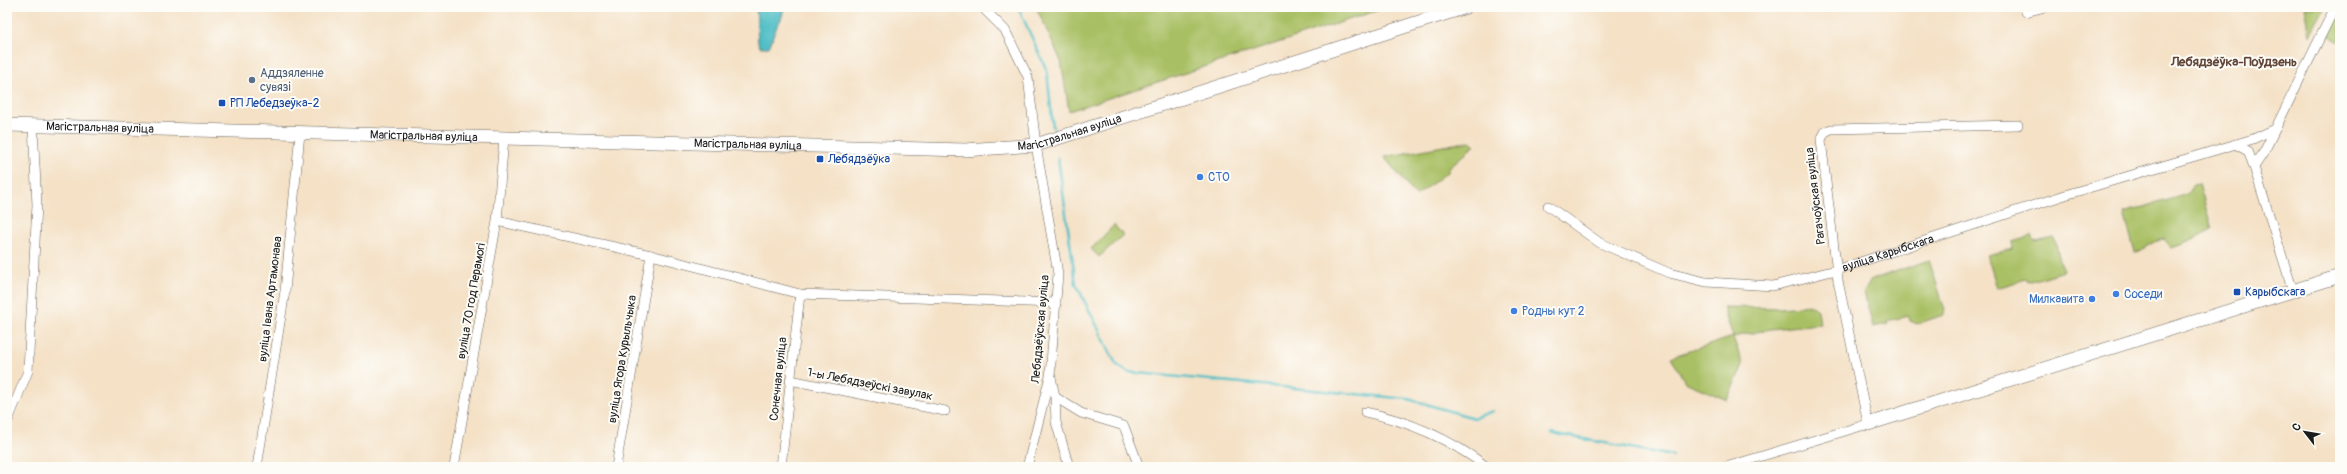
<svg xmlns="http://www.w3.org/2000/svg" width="2347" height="474" font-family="Pangolin,sans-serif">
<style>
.green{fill:#a9bf63;stroke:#626e40}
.water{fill:#4ebdc5;stroke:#356c70}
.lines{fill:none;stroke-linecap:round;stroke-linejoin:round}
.stream{stroke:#4ebdc5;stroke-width:2.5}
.street-casing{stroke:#686158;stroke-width:10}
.secondary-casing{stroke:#686158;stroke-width:14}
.street{stroke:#fff;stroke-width:9}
.secondary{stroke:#fff;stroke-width:13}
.service-dot{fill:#5c6f8a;stroke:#fdfcf7;stroke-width:1.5}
.transit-dot{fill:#1a4fb4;stroke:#fdfcf7;stroke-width:1.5}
.shop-dot{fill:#3f7fe0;stroke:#fdfcf7;stroke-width:1.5}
.labels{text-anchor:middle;stroke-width:4;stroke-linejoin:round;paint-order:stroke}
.service-label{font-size:12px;fill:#4e5e75;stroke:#fdfcf7;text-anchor:start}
.transit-label{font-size:12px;fill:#164399;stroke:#fdfcf7;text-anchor:start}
.street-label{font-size:12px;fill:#1c1c1c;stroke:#fdfcf7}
.shop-label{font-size:12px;fill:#366cbe;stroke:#fdfcf7;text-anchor:start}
.neighbourhood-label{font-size:13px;font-weight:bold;fill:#604538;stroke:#fdfcf7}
</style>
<rect width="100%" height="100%" fill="#fdfcf7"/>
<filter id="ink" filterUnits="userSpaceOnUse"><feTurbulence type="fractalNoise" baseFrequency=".025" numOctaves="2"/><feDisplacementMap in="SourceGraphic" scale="8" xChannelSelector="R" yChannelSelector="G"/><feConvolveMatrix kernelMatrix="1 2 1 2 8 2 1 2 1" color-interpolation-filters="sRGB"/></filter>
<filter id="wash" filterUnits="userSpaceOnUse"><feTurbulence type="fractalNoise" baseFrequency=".012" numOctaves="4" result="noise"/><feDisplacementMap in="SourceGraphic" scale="16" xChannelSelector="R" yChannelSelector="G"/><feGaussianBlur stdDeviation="0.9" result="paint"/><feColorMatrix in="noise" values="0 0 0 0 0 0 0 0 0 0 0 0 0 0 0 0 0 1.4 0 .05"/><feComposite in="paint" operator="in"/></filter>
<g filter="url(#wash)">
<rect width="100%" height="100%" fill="#f4e1c6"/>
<g class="green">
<path d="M1036 7H1388L1069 111 1061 61Z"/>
<path d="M2305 7H2325L2310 35Z"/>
<path d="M2340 7V42L2326 35Z"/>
<path d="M1470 141 1475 145 1447 169 1449 171 1416 196 1384 157Z"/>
<path d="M2199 184 2212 229 2187 242 2171 247 2164 239C2153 241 2146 249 2135 253L2124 213 2187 194 2193 185Z"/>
<path d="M1114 225 1123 235 1099 257 1091 249Z"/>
<path d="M2032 236 2035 241 2054 237 2063 271 2028 282 2026 279 1997 288 1987 255 2013 249 2012 242Z"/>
<path d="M1929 260 1945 310 1943 315 1917 324 1910 321 1908 316 1887 321 1888 324 1873 327 1864 292 1871 280Z"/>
<path d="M1811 305 1818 310 1820 324 1771 329 1733 337 1743 365 1727 400 1685 382 1671 357 1733 337 1723 307 1780 308Z"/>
</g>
<path class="water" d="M756 7H783C784 18 778 23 775 31 772 36 772 42 769 47H760L758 43Z"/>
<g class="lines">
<g class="stream">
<path d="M1018 7 1047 71 1053 128"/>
<path d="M1058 158 1076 284 1116 364 1127 372 1408 399 1474 418 1493 411"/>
<path d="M1552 433 1673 456"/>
</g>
</g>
</g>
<g filter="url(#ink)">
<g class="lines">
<defs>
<g id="street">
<path d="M982 7 1005 30 1028 77 1036 145 1058 274 1050 376 1027 467"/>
<path d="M2026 12 2045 7"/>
<path d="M2235 144 2248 151 2254 167 2293 291"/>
<path d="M2254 167 2264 152 2335 7"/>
<path id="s1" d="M1548 206 1600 243 1669 273 1706 282 1773 286 1836 270 2065 195 2253 139 2275 129"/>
<path d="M497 221 651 255 800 294 1056 303"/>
<path d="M1051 377 1055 397 1056 422 1069 467"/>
<path d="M790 380 945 411"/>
<path d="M1055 397 1081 413 1124 426 1139 467"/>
<path d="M1365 412C1409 421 1451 440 1487 467"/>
<path d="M7 423 28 371 37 205 33 126"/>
<path d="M257 467 285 291 300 133"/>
<path d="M454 467 497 221 504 138"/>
<path d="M616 467 651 255"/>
<path d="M781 467 800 294"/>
<path d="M1726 467 1868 424 1838 281 1821 140 1825 132 1831 129 2018 125"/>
</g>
<g id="secondary">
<path id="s2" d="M7 125 965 150 1036 145 1466 7"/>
<path d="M1868 424 2340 276"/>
</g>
</defs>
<use href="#street" class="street-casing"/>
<use href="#secondary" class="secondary-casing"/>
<use href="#street" class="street"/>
<use href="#secondary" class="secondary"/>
</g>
</g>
<circle class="service-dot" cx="252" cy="80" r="4"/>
<g class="transit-dot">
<rect x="218" y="99" width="8" height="8" rx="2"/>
<rect x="816" y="155" width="8" height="8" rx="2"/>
<rect x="2233" y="288" width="8" height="8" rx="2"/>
</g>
<g class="shop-dot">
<circle cx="1200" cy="177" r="4"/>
<circle cx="2116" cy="294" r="4"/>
<circle cx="2092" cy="299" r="4"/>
<circle cx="1514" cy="311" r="4"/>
</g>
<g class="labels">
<g class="service-label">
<text x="260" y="77">Аддзяленне<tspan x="260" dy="14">сувязі</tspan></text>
</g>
<g class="transit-label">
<text x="230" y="107">РП Лебедзеўка-2</text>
<text x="828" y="163">Лебядзёўка</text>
<text x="2245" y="296">Карыбскага</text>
</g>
<g class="street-label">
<text dy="4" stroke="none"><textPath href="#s2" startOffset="93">Магістральная вуліца</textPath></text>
<text dy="4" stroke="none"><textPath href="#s2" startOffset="1065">Магістральная вуліца</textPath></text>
<text dy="4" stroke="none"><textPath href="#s2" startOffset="417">Магістральная вуліца</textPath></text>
<text dy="4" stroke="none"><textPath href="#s2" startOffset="741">Магістральная вуліца</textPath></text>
<text transform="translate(1815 196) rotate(-97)" y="4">Рагачоўская вуліца</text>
<text dy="4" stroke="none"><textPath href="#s1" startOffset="364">вуліца Карыбскага</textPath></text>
<text transform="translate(270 299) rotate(-83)" y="4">вуліца Івана Артамонава</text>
<text transform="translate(471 301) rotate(-80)" y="4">вуліца 70 год Перамогі</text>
<text transform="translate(1040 329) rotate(-85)" y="4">Лебядзёўская вуліца</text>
<text transform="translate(622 359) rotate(-81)" y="4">вуліца Ягора Курыльчыка</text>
<text transform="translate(778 379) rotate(-84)" y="4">Сонечная вуліца</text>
<text transform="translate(870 384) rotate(11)" y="4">1-ы Лебядзеўскі завулак</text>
</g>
<g class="shop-label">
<text x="1208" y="181">СТО</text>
<text x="2124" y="298">Соседи</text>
<text x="2084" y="303" text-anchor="end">Милкавита</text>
<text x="1522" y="315">Родны кут 2</text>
</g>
<g class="neighbourhood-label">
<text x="2234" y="66">Лебядзёўка-Поўдзень</text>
</g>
</g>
<rect width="2347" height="474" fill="none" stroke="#fdfcf7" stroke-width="24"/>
<g transform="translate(2305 432) rotate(301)" stroke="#fdfcf7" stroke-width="3" paint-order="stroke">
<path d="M0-3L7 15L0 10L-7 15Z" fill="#1c1c1c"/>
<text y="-6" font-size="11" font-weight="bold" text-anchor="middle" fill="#1c1c1c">С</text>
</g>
</svg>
